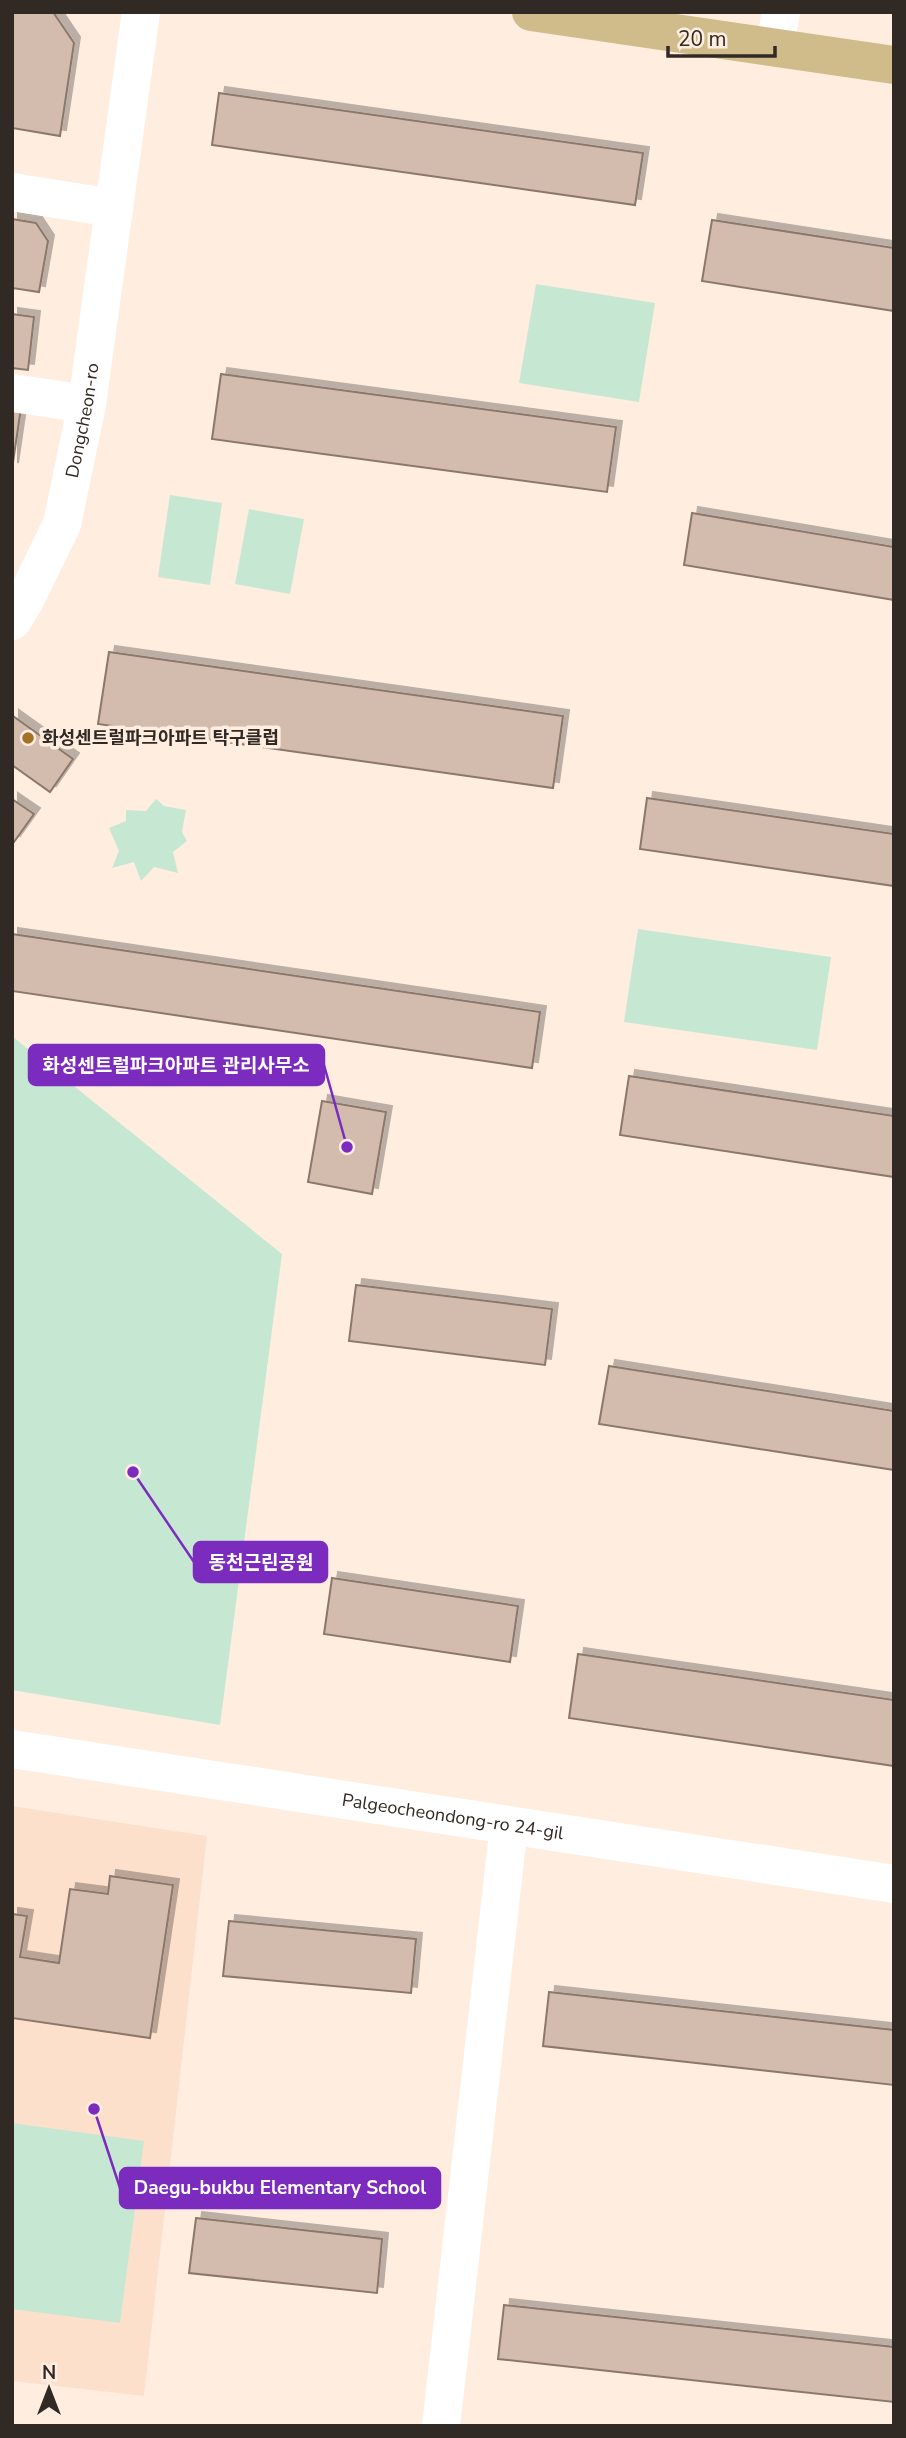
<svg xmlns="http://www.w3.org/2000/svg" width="906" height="2438" font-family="'Nunito Sans','Noto Sans KR',sans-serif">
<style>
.built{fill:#fde0cb}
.green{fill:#c6e8d3}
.building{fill:#d3bcae;stroke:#8c786b;stroke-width:2;filter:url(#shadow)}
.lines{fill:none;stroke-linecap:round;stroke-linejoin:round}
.minor{stroke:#fff;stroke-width:38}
.major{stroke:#d0bb8b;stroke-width:38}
.poi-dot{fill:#a27226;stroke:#ffede0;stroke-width:2.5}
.labels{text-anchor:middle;stroke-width:7;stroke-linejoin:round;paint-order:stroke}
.street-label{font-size:18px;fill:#312923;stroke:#ffede0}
.poi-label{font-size:18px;font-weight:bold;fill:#312923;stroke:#ffede0;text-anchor:start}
.leader{fill:none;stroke:#7b2cbf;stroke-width:2.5}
.callout-dot{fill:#7b2cbf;stroke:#ffede0;stroke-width:2.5}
.callout{fill:#7b2cbf;stroke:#7b2cbf;stroke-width:2.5}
.callout-label{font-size:19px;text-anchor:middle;font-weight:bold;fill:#fff}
</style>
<defs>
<filter id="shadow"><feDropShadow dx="6" dy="-6" stdDeviation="0" flood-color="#0004"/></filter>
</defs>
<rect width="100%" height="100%" fill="#ffede0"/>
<path class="built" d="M12 1806 207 1836 144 2396 12 2381Z"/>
<g class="green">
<path d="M536 284 655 303 639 402 519 383Z"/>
<path d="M170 495 222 503 210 585 158 577Z"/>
<path d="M249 509 304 519 290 594 235 584Z"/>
<path d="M156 799 164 806 186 810 182 832 187 841 173 852 178 873 154 867 141 881 134 862 112 868 119 851 109 828 126 821V810L146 811Z"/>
<path d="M638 929 831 957 817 1050 624 1022Z"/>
<path d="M12 1036 282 1254 220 1725 12 1690Z"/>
<path d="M12 2123 144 2141 120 2323 12 2309Z"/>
</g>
<g class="building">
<path d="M12 12H53L74 43 60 136 12 128Z"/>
<path d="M219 93 643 153 635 205 212 145Z"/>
<path d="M12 219 36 223 48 241 39 292 12 288Z"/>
<path d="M712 220 894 248V311L702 281Z"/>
<path d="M12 314 34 317 28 370 12 368Z"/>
<path d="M221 374 616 427 607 492 212 439Z"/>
<path d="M12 407 21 408 12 469Z"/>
<path d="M692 513 894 547V600L684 565Z"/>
<path d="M109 652 563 716 553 788 98 724Z"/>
<path d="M13 716 73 759 50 792 12 765Z"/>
<path d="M647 798 894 834V886L640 849Z"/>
<path d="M12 799 34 814 14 842 12 841Z"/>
<path d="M12 934 540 1012 532 1068 12 991Z"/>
<path d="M629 1076 894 1116V1177L620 1135Z"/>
<path d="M322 1101 386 1112 372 1194 308 1182Z"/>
<path d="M356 1285 552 1309 545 1365 349 1341Z"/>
<path d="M609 1366 894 1411V1470L599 1424Z"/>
<path d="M332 1578 518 1606 510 1662 324 1634Z"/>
<path d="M578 1654 894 1700V1766L569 1718Z"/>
<path d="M110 1876 173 1885 150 2038 12 2018V1914L27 1916 20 1957 59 1963 70 1889 108 1894Z"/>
<path d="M229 1921 416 1939 411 1993 223 1976Z"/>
<path d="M549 1992 894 2030V2085L543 2046Z"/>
<path d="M196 2218 382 2239 377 2293 189 2273Z"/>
<path d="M504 2305 894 2347V2402L498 2359Z"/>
</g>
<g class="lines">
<g class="minor">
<path d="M775 47 781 12"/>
<path d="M12 192 113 208"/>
<path d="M12 393 87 404"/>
<path id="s1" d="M12 621 25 600 62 524 87 404 141 12"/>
<path id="s2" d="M12 1749 894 1884"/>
<path d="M441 2426 509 1825"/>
</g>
<path class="major" d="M531 12 894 65"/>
</g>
<circle class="poi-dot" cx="28" cy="738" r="7"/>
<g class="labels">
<g class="street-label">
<text dy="6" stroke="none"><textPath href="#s1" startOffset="215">Dongcheon-ro</textPath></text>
<text dy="6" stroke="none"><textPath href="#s2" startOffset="446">Palgeocheondong-ro 24-gil</textPath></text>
</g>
<g class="poi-label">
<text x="42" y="744">화성센트럴파크아파트 탁구클럽</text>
</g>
</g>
<path class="leader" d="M347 1147L324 1065M133 1472L194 1562M94 2109L120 2188"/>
<g class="callout-dot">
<circle cx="347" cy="1147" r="7"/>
<circle cx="133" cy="1472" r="7"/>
<circle cx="94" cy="2109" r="7"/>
</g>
<g class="callout">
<rect x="29" y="1045" width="295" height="40" rx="7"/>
<rect x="194" y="1542" width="133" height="40" rx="7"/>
<rect x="120" y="2168" width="320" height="40" rx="7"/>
</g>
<g class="callout-label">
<text x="176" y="1072">화성센트럴파크아파트 관리사무소</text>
<text x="261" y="1569">동천근린공원</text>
<text x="280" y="2194">Daegu-bukbu Elementary School</text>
</g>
<rect width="906" height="2438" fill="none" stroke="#312923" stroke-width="28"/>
<g transform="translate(49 2389)" stroke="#ffede0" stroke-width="5" paint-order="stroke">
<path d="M0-5L12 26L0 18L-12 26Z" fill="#312923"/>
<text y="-10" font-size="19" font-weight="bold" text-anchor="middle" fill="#312923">N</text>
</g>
<path d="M668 46v10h107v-10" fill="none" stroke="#312923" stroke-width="3.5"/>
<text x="678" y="46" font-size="21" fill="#312923" stroke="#ffede0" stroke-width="5" paint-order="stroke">20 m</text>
</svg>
